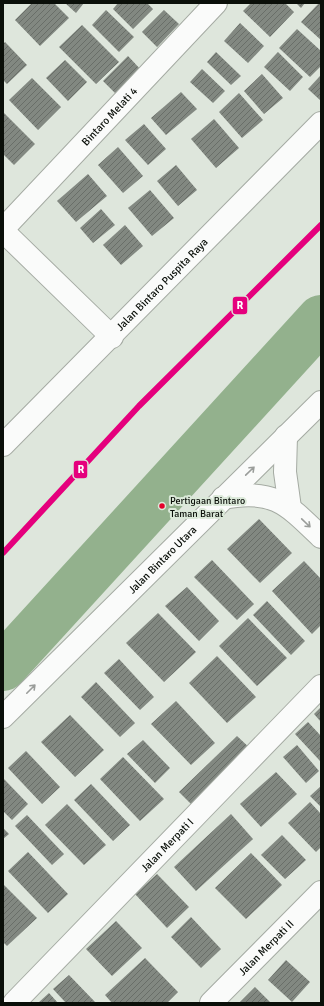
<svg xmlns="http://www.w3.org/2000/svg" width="324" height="1006" font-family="Signika,sans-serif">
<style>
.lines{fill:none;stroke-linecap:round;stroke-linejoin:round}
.river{stroke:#93b18d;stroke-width:48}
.building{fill:url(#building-hatch)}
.street-casing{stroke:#a5aba3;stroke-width:24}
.secondary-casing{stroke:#a5aba3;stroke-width:24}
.street{stroke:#fafbfa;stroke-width:22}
.secondary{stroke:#fafbfa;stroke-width:22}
.rail-1-casing{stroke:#dbe9d9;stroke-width:9}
.rail-1{stroke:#e5007d;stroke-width:6}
.oneway{stroke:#9a9d9a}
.bus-dot{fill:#e4002b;stroke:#dbe9d9;stroke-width:1.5}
.labels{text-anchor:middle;stroke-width:4;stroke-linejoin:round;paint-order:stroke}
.bus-label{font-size:10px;fill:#0a0f09;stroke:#dbe9d9;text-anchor:start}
.street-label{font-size:11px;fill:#0a0f09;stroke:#dbe9d9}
.line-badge{stroke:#dbe9d9;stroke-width:1.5}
.badge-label{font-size:11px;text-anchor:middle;font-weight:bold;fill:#fff}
</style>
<defs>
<pattern id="building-hatch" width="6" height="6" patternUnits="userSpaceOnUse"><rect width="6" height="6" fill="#828881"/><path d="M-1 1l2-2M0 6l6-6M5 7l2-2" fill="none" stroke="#696e68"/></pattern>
</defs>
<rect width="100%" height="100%" fill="#dee6dc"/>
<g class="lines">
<path class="river" d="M3 667 321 319"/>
</g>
<g class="building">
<path d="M32 3H54L69 18 40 46 15 20Z"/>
<path d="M65 3H84L76 13Z"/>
<path d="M118 3H147L153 9 133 29 113 9Z"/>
<path d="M251 3H285L294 12 270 37 243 11Z"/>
<path d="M296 3H305L301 8Z"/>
<path d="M319 3H321V40L301 22Z"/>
<path d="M106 10 134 37 119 52 92 25Z"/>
<path d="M164 10 179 24 157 47 142 32Z"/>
<path d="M240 23 264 46 248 63 224 41Z"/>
<path d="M82 25 119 62 96 84 59 47Z"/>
<path d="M297 29 321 51V66L310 77 279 48Z"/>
<path d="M5 42 27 65 7 84 3 80V44Z"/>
<path d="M216 52 241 76 231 85 207 62Z"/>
<path d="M278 52 303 77 290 91 264 67Z"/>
<path d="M128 56 142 71 117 95 103 81Z"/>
<path d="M65 60 87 82 68 101 46 78Z"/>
<path d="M202 69 225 91 213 103 190 82Z"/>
<path d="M262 74 283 98 264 114 244 91Z"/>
<path d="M321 75V101L308 89Z"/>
<path d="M32 78 61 107 38 130 9 100Z"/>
<path d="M181 92 197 109 166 135 151 118Z"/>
<path d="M239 93 263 120 242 138 219 112Z"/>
<path d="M3 112 35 144 14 165 3 154Z"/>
<path d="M214 119 239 148 216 168 191 139Z"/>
<path d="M144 124 166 149 148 165 125 140Z"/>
<path d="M118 147 143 176 123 193 98 165Z"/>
<path d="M176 165 197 190 178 206 157 181Z"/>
<path d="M88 174 107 196 76 222 57 201Z"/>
<path d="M150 190 174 218 152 236 128 208Z"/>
<path d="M101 209 115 225 93 243 80 228Z"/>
<path d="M125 225 143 246 121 265 103 245Z"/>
<path d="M259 519 292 553 260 583 227 549Z"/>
<path d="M212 560 254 604 237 620 194 577Z"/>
<path d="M304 561 321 579V625L312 634 272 591Z"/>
<path d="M187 587 219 621 199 641 165 606Z"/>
<path d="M267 601 305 641 291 655 253 615Z"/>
<path d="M158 613 196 652 164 682 126 643Z"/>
<path d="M248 618 287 658 257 686 219 646Z"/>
<path d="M217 656 256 697 227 723 189 683Z"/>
<path d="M119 659 154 697 140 710 104 673Z"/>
<path d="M96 682 135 723 120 737 81 697Z"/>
<path d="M176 701 215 743 191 765 151 724Z"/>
<path d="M321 707V722L314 714Z"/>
<path d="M70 715 104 750 75 777 41 742Z"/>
<path d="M308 722 321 736V762L295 734Z"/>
<path d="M237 736 255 753 196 809 179 792Z"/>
<path d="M143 740 170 768 155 783 127 754Z"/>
<path d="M297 745 319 771 306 783 283 757Z"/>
<path d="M26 751 60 787 42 804 8 768Z"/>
<path d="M123 757 164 799 140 821 100 779Z"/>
<path d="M276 772 297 794 261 827 240 804Z"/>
<path d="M3 778 28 804 12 820 3 811Z"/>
<path d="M91 784 130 825 113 841 74 800Z"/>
<path d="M321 786V807L310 796Z"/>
<path d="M310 802 321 814V847L316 852 288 823Z"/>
<path d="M67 804 106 845 84 865 45 825Z"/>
<path d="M231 814 253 839 196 891 174 867Z"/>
<path d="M27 815 64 854 52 865 15 826Z"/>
<path d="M3 828 9 834 3 839Z"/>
<path d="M282 835 306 860 285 879 261 855Z"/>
<path d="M28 852 68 894 48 913 8 871Z"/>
<path d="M251 853 282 885 246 919 215 888Z"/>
<path d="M157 874 189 907 167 928 135 894Z"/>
<path d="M3 884 37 918 7 946 3 942Z"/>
<path d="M191 917 221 949 201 968 171 937Z"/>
<path d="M116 921 142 948 112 976 86 949Z"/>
<path d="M145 958 178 992 167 1003H112L105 995Z"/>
<path d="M286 960 310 982 292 1002 268 980Z"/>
<path d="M69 975 96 1003H66L53 989Z"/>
<path d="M255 987 271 1003H239Z"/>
<path d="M49 993 58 1003H38Z"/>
</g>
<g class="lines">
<defs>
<g id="street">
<path id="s1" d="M3 229 216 3"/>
<path d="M3 231 112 337"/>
<path id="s2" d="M3 445 321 123"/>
<path id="s3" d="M14 1003 321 686"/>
<path id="s4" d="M211 1003 321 892"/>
</g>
<g id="secondary">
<path d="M286 436 285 472 290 508"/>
<path d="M223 498C273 488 287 504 321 537"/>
<path id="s5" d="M3 717 321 402"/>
</g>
</defs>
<use href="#street" class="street-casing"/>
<use href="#secondary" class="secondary-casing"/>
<use href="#street" class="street"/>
<use href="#secondary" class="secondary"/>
<defs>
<path id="rail-1" d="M3 553 139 406 321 225"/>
</defs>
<use href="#rail-1" class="rail-1-casing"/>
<use href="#rail-1" class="rail-1"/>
</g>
<defs><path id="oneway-shaft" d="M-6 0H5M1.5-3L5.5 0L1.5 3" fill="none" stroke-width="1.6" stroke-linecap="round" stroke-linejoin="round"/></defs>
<g class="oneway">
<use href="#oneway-shaft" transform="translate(250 471) rotate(-44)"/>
<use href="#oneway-shaft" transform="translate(306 523) rotate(44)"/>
<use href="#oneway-shaft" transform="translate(31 689) rotate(-45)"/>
</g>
<circle class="bus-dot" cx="162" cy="506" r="3.5"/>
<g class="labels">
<g class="bus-label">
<text x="170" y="504">Pertigaan Bintaro<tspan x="170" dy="13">Taman Barat</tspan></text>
</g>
<g class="street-label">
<text dy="4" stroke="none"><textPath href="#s1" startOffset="155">Bintaro Melati 4</textPath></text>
<text dy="4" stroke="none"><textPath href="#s2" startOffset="226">Jalan Bintaro Puspita Raya</textPath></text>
<text dy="4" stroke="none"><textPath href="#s5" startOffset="224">Jalan Bintaro Utara</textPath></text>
<text dy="4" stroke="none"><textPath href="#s3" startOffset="220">Jalan Merpati I</textPath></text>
<text dy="4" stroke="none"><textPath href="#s4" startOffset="78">Jalan Merpati II</textPath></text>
</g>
</g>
<g class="line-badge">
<rect x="232" y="296" width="16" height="19" rx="4" fill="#e5007d"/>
<rect x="73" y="460" width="15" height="19" rx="4" fill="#e5007d"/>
</g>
<g class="badge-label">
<text x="240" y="309">R</text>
<text x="81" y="473">R</text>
</g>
<rect width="324" height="1006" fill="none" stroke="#0a0f09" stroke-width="8"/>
</svg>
